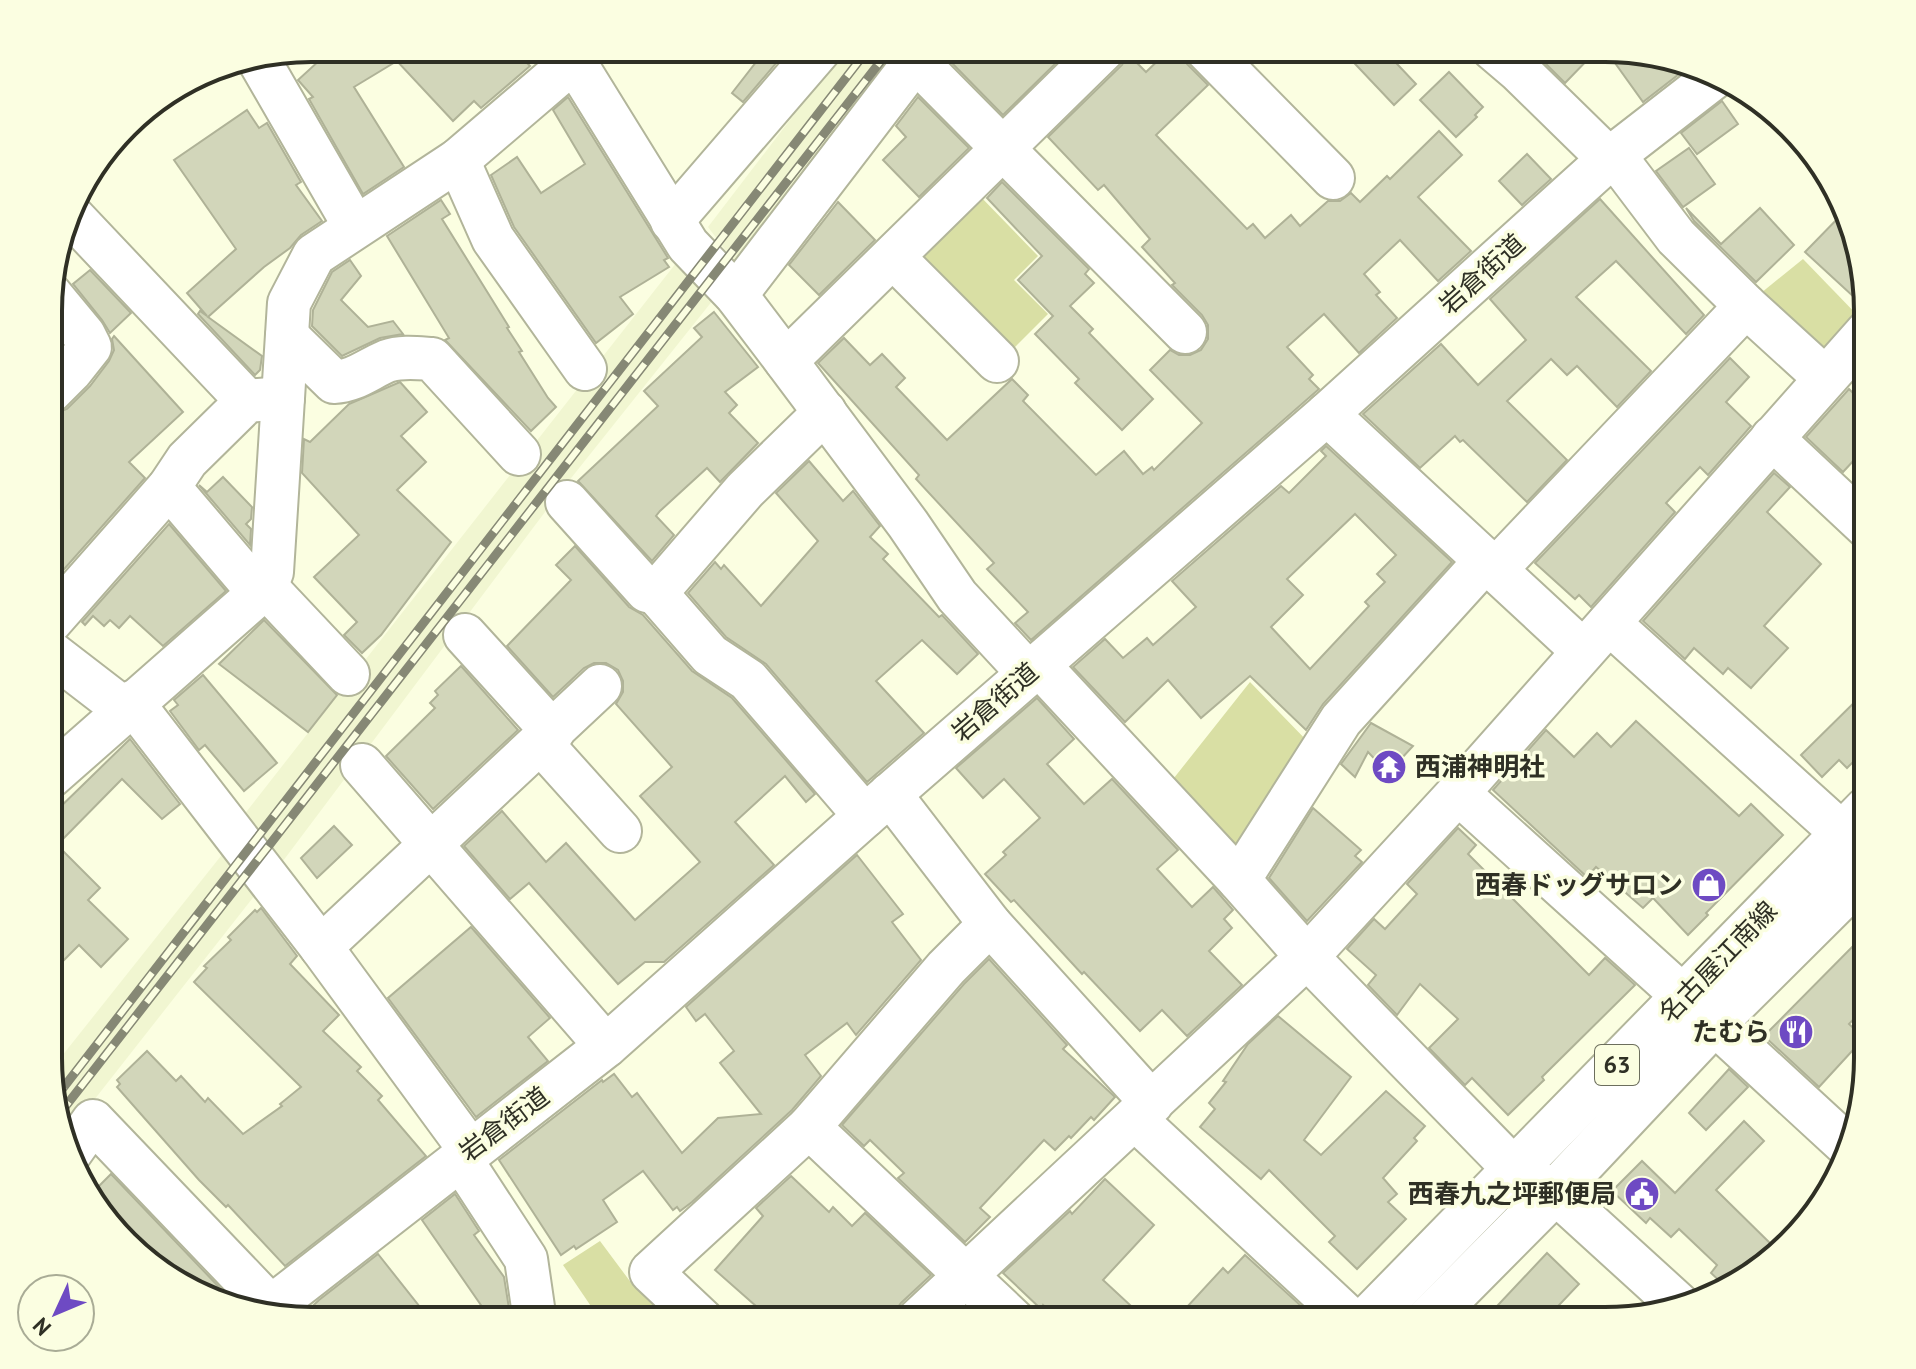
<svg xmlns="http://www.w3.org/2000/svg" width="1916" height="1369" font-family="'PT Sans','Noto Sans JP',sans-serif">
<style>
.built{fill:#f1f6d1}
.green{fill:#d9dfa4}
.building{fill:#d2d6ba;stroke:#afb297;stroke-width:2;fill-rule:evenodd}
.lines{fill:none;stroke-linecap:round;stroke-linejoin:round}
.minor-casing{stroke:#b2b59a;stroke-width:46}
.major-casing{stroke:#b2b59a;stroke-width:48}
.minor{stroke:#fff;stroke-width:42}
.major{stroke:#fff;stroke-width:44}
.rail-casing{stroke:#868875;stroke-width:9}
.rail{stroke:#fbfee1;stroke-width:6;stroke-dasharray:18;stroke-linecap:butt}
.labels{text-anchor:middle;stroke-width:7;stroke-linejoin:round;paint-order:stroke}
.shield{fill:#fbfee1;stroke:#6c6e5d;stroke-width:2}
.shield-label{font-size:24px;font-weight:bold;fill:#2f3025}
.street-label{font-size:26px;fill:#2f3025;stroke:#fbfee1}
.poi-label{font-size:26px;font-weight:bold;fill:#2f3025;stroke:#fbfee1;text-anchor:end}
.rim{fill:none;stroke:#2f3025;stroke-width:4}
</style>
<rect width="100%" height="100%" fill="#fbfee1"/>
<g class="built">
<path d="M845 48H908L739 268 708 227Z"/>
<path d="M680 258 713 300 560 492 277 869 243 816Z"/>
<path d="M232 842 262 886 65 1137 50 1092V1071Z"/>
</g>
<g class="green">
<path d="M977 193 1038 256 1014 280 1048 314 1006 356 915 254Z"/>
<path d="M1803 259 1862 320 1828 356 1761 293Z"/>
<path d="M1250 682 1312 746 1279 779 1263 802 1238 856 1170 783Z"/>
<path d="M600 1241 632 1284 672 1321H601L563 1265Z"/>
</g>
<g class="building">
<path d="M333 48H540L526 62 530 66 481 108 474 101 453 121 397 61 354 87 404 167 363 194 309 99 313 97 298 80Z"/>
<path d="M767 48H774L783 55 743 102 732 93Z"/>
<path d="M949 48H1048L1059 60 1003 115 946 57Z"/>
<path d="M1171 48H1182L1187 64 1208 85 1156 135 1247 229 1253 224 1265 238 1291 215 1300 226 1328 201H1340L1351 193 1360 202 1387 176 1390 179 1439 131 1462 155 1418 197 1471 251 1438 281 1400 240 1364 274 1380 292 1376 295 1397 318 1359 353 1324 314 1287 347 1313 375 1309 379 1319 389 1031 640 1015 623 1028 612 987 569 994 563 916 479 919 475 818 363 844 338 870 365 882 354 905 378 896 387 947 440 1012 379 1028 395 1023 401 1096 475 1124 451 1143 474 1152 467 1154 470 1202 423 1150 370 1170 350 1179 355H1190L1201 350 1208 339V325L1202 315 1172 285 1175 283 1142 247 1150 239 1104 185 1098 190 1048 137 1122 65 1128 54 1146 72Z"/>
<path d="M1340 48H1382L1416 84 1394 105Z"/>
<path d="M1530 48 1559 49H1598L1565 83Z"/>
<path d="M1605 49H1622L1692 64 1643 102Z"/>
<path d="M1449 72 1483 107 1475 115 1477 117 1456 137 1420 100Z"/>
<path d="M568 97 668 258 664 260 669 267 620 297 633 314 596 343 514 227 491 175 517 157 541 193 585 164 553 110Z"/>
<path d="M918 97 969 148 919 197 883 160 906 137 896 126Z"/>
<path d="M1722 101 1738 124 1697 154 1681 133Z"/>
<path d="M247 110 259 128 267 123 301 182 296 185 322 221 301 235 290 248 264 267 208 317 262 356 260 370 255 375 198 314 200 311 207 316 187 293 236 249 174 160Z"/>
<path d="M1689 148 1715 184 1683 207 1656 171Z"/>
<path d="M1527 154 1551 179 1522 205 1499 181Z"/>
<path d="M1002 182 1089 269 1085 274 1094 283 1070 306 1093 329 1089 333 1153 399 1122 430 1075 383 1079 379 1035 334 1053 316 1018 280 1042 256 987 198Z"/>
<path d="M1600 199 1704 315 1686 334 1616 261 1576 297 1651 371 1617 407 1577 366 1567 375 1551 359 1507 401 1567 460 1527 502 1463 440 1460 442 1455 436 1420 468 1363 414 1441 344 1478 385 1526 340 1490 299Z"/>
<path d="M441 200 450 214 442 219 509 327 507 328 522 351 519 352 548 398 556 407 531 431 445 340 449 338 387 236Z"/>
<path d="M838 202 875 240 819 295 789 265Z"/>
<path d="M1686 208 1721 244 1760 208 1794 245 1756 282 1694 221Z"/>
<path d="M1845 211 1867 294V309L1805 252Z"/>
<path d="M350 260 361 276 341 300 368 327 393 321 403 334 380 338 342 356 312 326 313 310 332 272Z"/>
<path d="M90 270 131 313 110 333 102 320 73 284Z"/>
<path d="M714 312 758 367 725 392 737 405 729 413 758 443 720 482 707 468 660 511 656 516 674 535 652 561 578 481 658 406 644 391 702 337 694 328Z"/>
<path d="M114 336 183 412 129 462 145 478 50 585V415L67 409 90 386 109 361 114 350 112 339Z"/>
<path d="M1730 358 1749 377 1726 402 1751 426 1708 475 1700 467 1666 503 1675 512 1591 607 1579 595 1575 599 1535 563Z"/>
<path d="M1867 380V446L1843 472 1806 437 1849 389 1854 394Z"/>
<path d="M400 382 427 412 401 436 426 462 397 490 451 542 381 635 362 653 344 635 357 622 314 577 359 535 302 473 304 439 310 442 349 404Z"/>
<path d="M1326 446 1452 562 1323 704 1306 730 1250 676 1201 718 1168 680 1125 722 1073 667 1105 639 1123 658 1147 638 1153 645 1196 607 1172 581 1281 486 1289 493 1326 456 1321 451ZM1355 514 1396 555 1377 574 1385 582 1365 602 1369 606 1310 669 1271 627 1303 595 1287 579Z"/>
<path d="M809 461 843 501 853 491 880 526 870 537 888 554 883 559 939 617 942 615 978 654 957 674 922 640 876 681 924 733 867 782 766 664 726 637 688 593 715 562 721 569 724 565 761 606 818 541 776 493Z"/>
<path d="M1774 473 1790 487 1767 512 1821 564 1764 626 1788 648 1751 688 1728 668 1723 674 1694 648 1685 659 1643 621Z"/>
<path d="M223 477 252 507 251 519 246 524 251 529 250 545 199 485 207 492Z"/>
<path d="M169 524 226 591 163 646 130 616 119 628 110 620 104 626 93 616 85 625 82 622Z"/>
<path d="M575 546 629 607 643 615 692 671 732 698 815 794 806 802 785 776 735 822 774 865 664 962H645L618 984 529 883 510 899 464 846 502 811 546 862 566 843 635 920 700 862 640 796 672 767 616 704 623 692V681L618 670 606 663H594L584 668 553 697 507 646 571 580 556 565Z"/>
<path d="M264 620 337 695 308 732 219 664Z"/>
<path d="M461 666 518 730 433 809 386 756 435 708 430 703 438 695 435 691Z"/>
<path d="M203 675 277 763 244 791 205 745 199 750 170 711 178 705 174 700Z"/>
<path d="M1867 690V748L1847 768 1839 760 1822 777 1801 755Z"/>
<path d="M1037 698 1074 739 1047 764 1084 804 1112 779 1178 850 1157 869 1192 907 1213 887 1233 910 1224 919 1232 928 1209 951 1242 985 1187 1036 1162 1010 1140 1031 1084 972 1082 974 1014 900 1011 902 985 874 1006 855 1003 852 1040 818 1004 779 983 798 956 768Z"/>
<path d="M1636 721 1739 816 1751 804 1783 835 1706 913 1708 915 1688 935 1653 898 1643 908 1596 867 1587 877 1493 790 1546 730 1574 757 1597 733 1611 747Z"/>
<path d="M1371 723 1413 746 1388 773 1368 752 1355 777 1341 764Z"/>
<path d="M130 739 180 804 162 819 122 779 57 845 100 888 88 900 128 939 101 967 79 945 50 974V817Z"/>
<path d="M1313 808 1361 850 1355 856 1362 862 1307 921 1269 878Z"/>
<path d="M334 826 352 845 317 878 301 858Z"/>
<path d="M1458 828 1476 845 1468 854 1589 975 1605 958 1635 985 1542 1077 1544 1080 1508 1115 1472 1078 1465 1085 1429 1048 1458 1019 1420 984 1397 1015 1368 985 1376 975 1347 949 1374 919 1385 929 1417 894 1407 884Z"/>
<path d="M857 855 903 914 892 922 921 960 856 1035 847 1023 805 1055 821 1076 792 1110 692 1202 680 1211 677 1207 673 1210 643 1171 603 1200 617 1222 576 1249 574 1246 561 1255 499 1160 602 1080 603 1082 614 1074 632 1097 637 1093 682 1153 718 1118 761 1114 720 1063 734 1051 705 1014 696 1021 686 1007Z"/>
<path d="M261 908 297 956 290 964 339 1015 323 1031 361 1067 357 1071 382 1096 378 1100 426 1156 285 1266 228 1205 226 1207 199 1180 117 1087 120 1084 117 1080 147 1051 176 1081 181 1076 205 1102 208 1098 243 1134 282 1106 280 1104 301 1087 194 982 207 968 204 966 231 940 228 937 255 910 257 912Z"/>
<path d="M471 927 550 1018 528 1037 548 1061 476 1117 388 998Z"/>
<path d="M1867 932V1005L1849 1024 1864 1038 1819 1087 1764 1036Z"/>
<path d="M989 959 1067 1045 1063 1049 1115 1097 1094 1120 1091 1117 1071 1138 1069 1136 1055 1150 1044 1140 980 1208 990 1217 965 1242 898 1178 904 1173 870 1140 864 1146 842 1125 964 984Z"/>
<path d="M1278 1016 1351 1077 1304 1140 1321 1155 1386 1091 1425 1126 1414 1138 1417 1141 1383 1178 1397 1194 1388 1202 1406 1219 1357 1269 1329 1242 1335 1236 1269 1170 1261 1179 1200 1127 1215 1109 1209 1103 1226 1082 1223 1081 1248 1044Z"/>
<path d="M1729 1069 1748 1087 1706 1130 1689 1113Z"/>
<path d="M1744 1121 1764 1141 1716 1190 1776 1249 1728 1289 1711 1273 1717 1265 1679 1229 1671 1237 1650 1218 1646 1223 1612 1191 1642 1161 1675 1193Z"/>
<path d="M111 1174 239 1308V1309L226 1307 174 1279 91 1194Z"/>
<path d="M791 1176 829 1212 833 1207 852 1226 865 1213 931 1275 901 1303 888 1321H773L715 1270 763 1216 756 1208Z"/>
<path d="M1105 1179 1154 1225 1103 1280 1130 1305 1114 1321H1060L1043 1305 1041 1309 1003 1273 1070 1211 1072 1214Z"/>
<path d="M455 1194 479 1231 474 1235 504 1277 511 1321H492L422 1220Z"/>
<path d="M1547 1253 1579 1284 1544 1321H1483Z"/>
<path d="M378 1254 431 1321 298 1320 319 1300Z"/>
<path d="M1245 1255 1311 1315 1305 1321H1174L1223 1268 1228 1273Z"/>
</g>
<g class="lines">
<defs>
<g id="minor">
<path d="M566 48 688 245 736 295 786 361 908 524 957 596 1019 663 1049 676 1239 880 1307 957 1515 1170 1555 1192 1678 1304"/>
<path d="M1205 48 1333 178"/>
<path d="M1492 48 1519 71 1609 159"/>
<path d="M257 57 355 227"/>
<path d="M916 61 1185 332"/>
<path d="M1614 155 1676 237 1746 306 1825 378"/>
<path d="M458 160 493 239 585 369"/>
<path d="M71 215 247 401"/>
<path d="M672 221 821 48"/>
<path d="M893 257 997 361"/>
<path d="M736 295 925 48"/>
<path d="M287 336 334 382C355 381 368 369 387 361 401 356 417 358 432 359L519 454"/>
<path d="M786 361 1105 48"/>
<path d="M50 392 71 371 90 347 84 335 50 294"/>
<path d="M825 412 745 490 656 593 710 655 748 680 865 816"/>
<path d="M1327 414 1583 651"/>
<path d="M1772 438 1867 527"/>
<path d="M169 487 259 593"/>
<path d="M567 502 647 591 656 593"/>
<path d="M1496 569 1746 306"/>
<path d="M266 587 348 674"/>
<path d="M50 622 169 487 187 460 247 401 283 398"/>
<path d="M1609 623 1843 834"/>
<path d="M465 635 553 732"/>
<path d="M50 652 124 709"/>
<path d="M132 702 321 947 470 1150"/>
<path d="M541 743 620 831"/>
<path d="M362 765 606 1046"/>
<path d="M50 777 266 587 272 572 289 303 314 255 458 160 575 60"/>
<path d="M1458 793 1684 997"/>
<path d="M890 794 990 924 1152 1103"/>
<path d="M1239 880 1341 720 1486 560"/>
<path d="M321 947 600 686"/>
<path d="M1714 1023 1851 1149"/>
<path d="M1135 1119 1352 1321"/>
<path d="M809 1127 1014 1321"/>
<path d="M71 1152 93 1121 271 1307"/>
<path d="M460 1158 526 1259 535 1321"/>
<path d="M262 1314 606 1046 865 816 1327 414 1609 159 1716 76"/>
<path d="M703 1321 651 1272 809 1127 946 968 990 924"/>
<path d="M917 1321 1307 957 1458 793 1867 332"/>
</g>
<g id="major">
<path d="M1366 1321 1867 809"/>
<path d="M1427 1321 1555 1192 1714 1023 1867 871"/>
</g>
</defs>
<use href="#minor" class="minor-casing"/>
<use href="#major" class="major-casing"/>
<use href="#minor" class="minor"/>
<use href="#major" class="major"/>
<defs>
<g id="rail">
<path d="M53 1101 869 48"/>
<path d="M58 1116 891 48"/>
</g>
</defs>
<use href="#rail" class="rail-casing"/>
<use href="#rail" class="rail"/>
</g>
<defs>
<symbol id="temple-disc" viewBox="-11 -11 22 22"><circle r="9.5" fill="#6e4ac3" stroke="#fbfee1"/><path d="M0-6L5-2H3V0L6.5 2.5H4V6H1.5V3h-3V6H-4V2.5H-6.5L-3 0V-2H-5Z" fill="#fff"/></symbol>
<symbol id="shop-disc" viewBox="-11 -11 22 22"><circle r="9.5" fill="#6e4ac3" stroke="#fbfee1"/><path d="M-5-2.5h2.3a2.7 3.5 0 0 1 5.4 0H5L5.5 6h-11ZM-1.5-2.5h3a1.5 2.3 0 0 0-3 0Z" fill="#fff"/></symbol>
<symbol id="restaurant-disc" viewBox="-11 -11 22 22"><circle r="9.5" fill="#6e4ac3" stroke="#fbfee1"/><path d="M-5-6h1v4h1v-4h1v4h1v-4h1v5L-1.5 .5V6h-2V.5L-5-1ZM5-6V6H3V1.5H1.5Q1.5-4 5-6Z" fill="#fff"/></symbol>
<symbol id="civic-disc" viewBox="-11 -11 22 22"><circle r="9.5" fill="#6e4ac3" stroke="#fbfee1"/><path d="M-.6-6.5H3V-4.5H.6V-3L4-1V1h2V6H-6V1h2V-1L-.6-3ZM-1.2 2.5V6h2.4V2.5Z" fill="#fff"/></symbol>
</defs>
<g fill-rule="evenodd">
<use href="#temple-disc" x="1369" y="747" width="40" height="40"/>
<use href="#shop-disc" x="1689" y="865" width="40" height="40"/>
<use href="#restaurant-disc" x="1776" y="1012" width="40" height="40"/>
<use href="#civic-disc" x="1622" y="1174" width="40" height="40"/>
</g>
<g class="labels">
<rect class="shield" x="1595" y="1045" width="44" height="40" rx="6"/>
<g class="shield-label">
<text x="1617" y="1073">63</text>
</g>
<g class="street-label">
<text transform="translate(1482 274) rotate(-42)" y="9">岩倉街道</text>
<text transform="translate(995 702) rotate(-41)" y="9">岩倉街道</text>
<text transform="translate(1718 962) rotate(-46)" y="9">名古屋江南線</text>
<text transform="translate(504 1124) rotate(-37)" y="9">岩倉街道</text>
</g>
<g class="poi-label">
<text x="1415" y="776" text-anchor="start">西浦神明社</text>
<text x="1683" y="894">西春ドッグサロン</text>
<text x="1770" y="1041">たむら</text>
<text x="1616" y="1203">西春九之坪郵便局</text>
</g>
</g>
<path d="M0 0H1916V1369H0ZM311 62H1605A249 249 0 0 1 1854 311V1058A249 249 0 0 1 1605 1307H311A249 249 0 0 1 62 1058V311A249 249 0 0 1 311 62Z" fill="#fbfee1" fill-rule="evenodd"/>
<path class="rim" d="M311 62H1605A249 249 0 0 1 1854 311V1058A249 249 0 0 1 1605 1307H311A249 249 0 0 1 62 1058V311A249 249 0 0 1 311 62Z"/>
<g transform="translate(56 1313) rotate(226)"><circle r="38" fill="#fbfee1" stroke="#a9ac96" stroke-width="2"/>
<path d="M0-6L14 30L0 20L-14 30Z" fill="#6e4ac3"/>
<text y="-12" font-size="22" font-weight="bold" text-anchor="middle" fill="#2f3025">N</text>
</g>
</svg>
